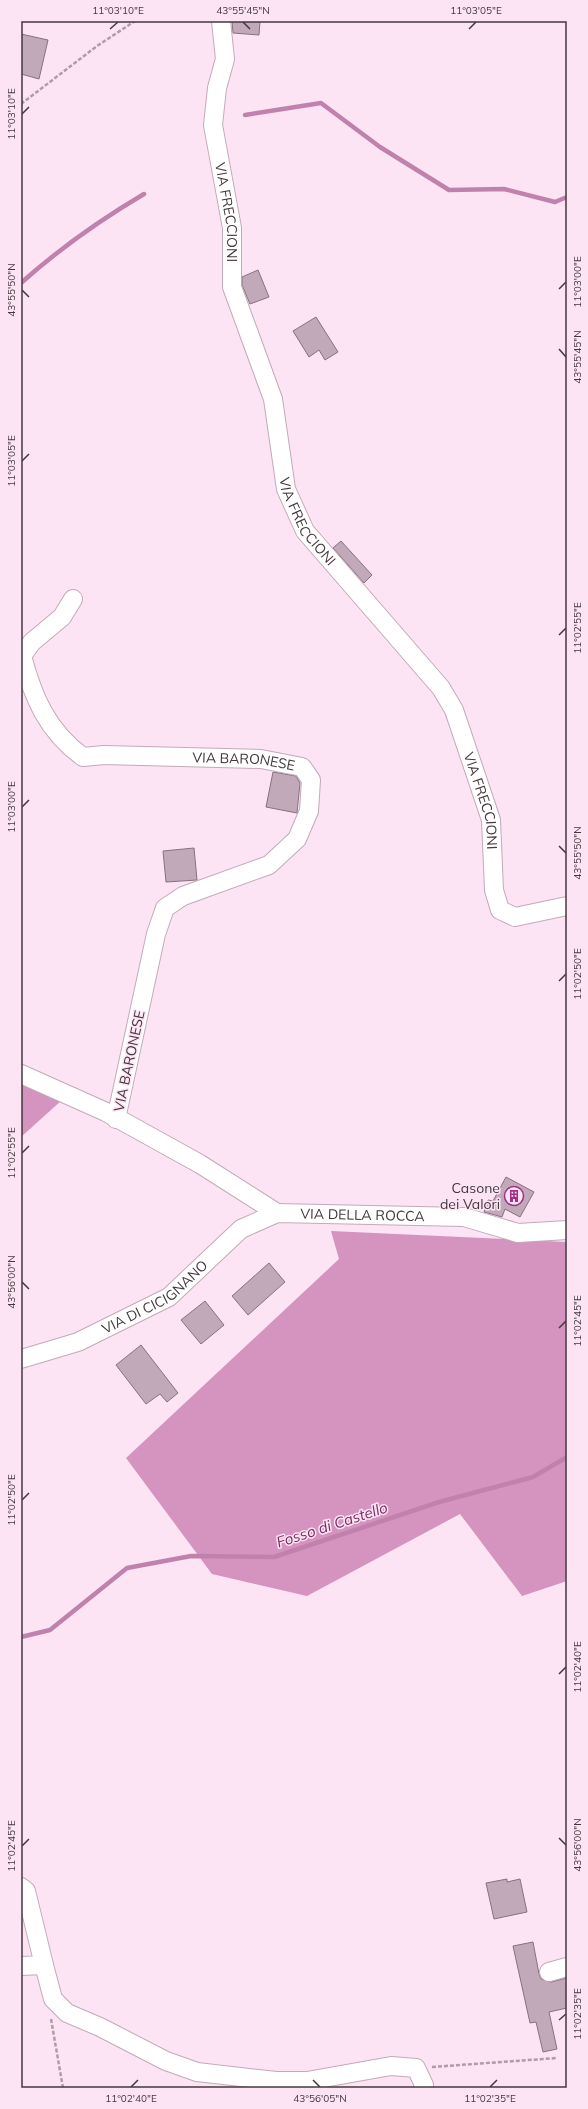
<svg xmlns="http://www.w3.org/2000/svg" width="588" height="2109" font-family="Mulish,sans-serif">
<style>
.forest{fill:#d593c0}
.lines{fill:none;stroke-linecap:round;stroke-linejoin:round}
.stream{stroke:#c181ad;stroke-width:4.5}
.building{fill:#c1a9b9;stroke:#87717f}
.street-casing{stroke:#c2aab9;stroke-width:20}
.path{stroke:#ae9ca7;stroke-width:2.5;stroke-dasharray:4 2;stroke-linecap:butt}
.street{stroke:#fff;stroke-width:18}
.ticks{fill:none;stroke:#42383e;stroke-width:1.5}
.labels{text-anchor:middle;stroke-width:3;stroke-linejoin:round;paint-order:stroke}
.street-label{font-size:14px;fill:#42383e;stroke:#fde4f4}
.poi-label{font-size:14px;fill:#42383e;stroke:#fde4f4;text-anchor:end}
.water-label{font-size:15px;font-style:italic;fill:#782c65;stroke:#fde4f4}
.neatline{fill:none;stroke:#42383e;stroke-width:1.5}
.ticks-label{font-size:10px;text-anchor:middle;fill:#42383e}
</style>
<rect width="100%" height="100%" fill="#fde4f4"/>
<g class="forest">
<path d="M21 1080 62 1100 21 1137Z"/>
<path d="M331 1231 567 1242V1581L522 1596 460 1514 307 1596 212 1574 126 1458 339 1259Z"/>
</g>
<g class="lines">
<g class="stream">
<path d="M245 115 321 103 380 147 449 190 504 189 555 202 567 197"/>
<path d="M21 283C59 249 100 220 144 194"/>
<path d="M21 1637 50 1630 127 1568 191 1556 274 1557 439 1502 533 1477 567 1457"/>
</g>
</g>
<g class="building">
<path d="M232 21H260L259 35 233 33Z"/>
<path d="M21 34 48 40 39 79 21 74Z"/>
<path d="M258 270 269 297 250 304 242 285V277Z"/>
<path d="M316 317 338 352 325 360 319 350 309 357 293 331Z"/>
<path d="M341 541 372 575 364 583 333 548Z"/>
<path d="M273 772 296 776 300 783 297 813 266 807Z"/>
<path d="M194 848 197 880 166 882 163 851Z"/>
<path d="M506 1177 534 1192 520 1217 505 1209 502 1217 484 1212 488 1200 493 1201Z"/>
<path d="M269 1263 285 1282 248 1315 232 1296Z"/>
<path d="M205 1301 224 1325 201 1344 181 1320Z"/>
<path d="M141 1345 178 1393 167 1402 160 1394 146 1404 116 1365Z"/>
<path d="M507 1879V1882L520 1879 527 1912 494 1919 486 1883Z"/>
<path d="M533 1942 539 1974 541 1979 551 1982 567 1978V2008L549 2012 557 2049 543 2052 536 2022 530 2023 513 1946Z"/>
</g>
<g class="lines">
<defs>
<g id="street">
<path id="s1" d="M221 21 225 59 217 88 213 125 232 228V287L273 399 286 489 305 531 441 688 454 710 491 820 494 890 500 910 515 917 567 906"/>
<path id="s2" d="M73 599 62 617 32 642 22 656C33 697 47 731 83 757L104 755 261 759 302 767 311 780 309 811 297 839 269 865 183 896 165 908 156 934 116 1119"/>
<path d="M21 1074 106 1112 200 1164 277 1213"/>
<path id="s3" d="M21 1359 78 1342 169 1297 241 1229 277 1213 464 1217 518 1233 567 1230"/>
<path d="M21 1887 26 1891 44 1965 21 1966"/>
<path d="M44 1965 53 1999 67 2013 100 2027 166 2061 197 2072 276 2081H307L391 2066 416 2068 424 2085 423 2088"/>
<path d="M549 1972 567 1967"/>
</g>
</defs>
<use href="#street" class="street-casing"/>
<g class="path">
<path d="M21 104 97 46 135 21"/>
<path d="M51 2019 63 2088"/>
<path d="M432 2067 557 2058"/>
</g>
<use href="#street" class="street"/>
</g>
<path class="ticks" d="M243 22 250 29M110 29 118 22M469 29 476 22M22 114 29 107M559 289 566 282M22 290 29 297M559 349 566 357M22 461 29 454M559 635 566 628M22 807 29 800M559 846 566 853M559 981 566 974M22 1153 29 1146M22 1282 29 1289M559 1328 566 1321M22 1500 29 1493M559 1674 566 1667M559 1838 566 1845M22 1846 29 1839M559 2020 566 2014M313 2080 320 2087M131 2087 138 2080M490 2087 497 2080"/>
<defs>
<symbol id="building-ring" viewBox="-11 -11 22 22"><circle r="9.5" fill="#fde4f4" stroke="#a42f88" stroke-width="1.5"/><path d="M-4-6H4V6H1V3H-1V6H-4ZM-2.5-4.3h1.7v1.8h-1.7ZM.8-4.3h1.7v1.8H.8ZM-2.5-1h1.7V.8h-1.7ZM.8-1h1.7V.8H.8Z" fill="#a42f88"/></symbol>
</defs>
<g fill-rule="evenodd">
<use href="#building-ring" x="503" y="1185" width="22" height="22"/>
</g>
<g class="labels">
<g class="street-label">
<text dy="5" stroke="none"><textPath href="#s1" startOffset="194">VIA FRECCIONI</textPath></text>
<text dy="5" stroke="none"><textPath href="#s1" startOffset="518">VIA FRECCIONI</textPath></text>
<text dy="5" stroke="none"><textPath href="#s2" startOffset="359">VIA BARONESE</textPath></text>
<text dy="5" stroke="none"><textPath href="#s1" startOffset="854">VIA FRECCIONI</textPath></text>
<text transform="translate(129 1061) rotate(-78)" y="5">VIA BARONESE</text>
<text dy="5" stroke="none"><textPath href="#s3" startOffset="385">VIA DELLA ROCCA</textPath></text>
<text dy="5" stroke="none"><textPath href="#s3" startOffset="149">VIA DI CICIGNANO</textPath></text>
</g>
<g class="poi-label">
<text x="500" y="1193">Casone<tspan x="500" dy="16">dei Valori</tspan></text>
</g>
<g class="water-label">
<text transform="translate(332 1525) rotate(-18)" y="5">Fosso di Castello</text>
</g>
</g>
<rect width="588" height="2109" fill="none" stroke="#fde4f4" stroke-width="44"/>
<rect x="22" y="22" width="544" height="2065" class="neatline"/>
<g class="ticks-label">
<text x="118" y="14">11°03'10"E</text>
<text x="243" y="14">43°55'45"N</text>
<text x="476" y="14">11°03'05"E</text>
<text transform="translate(11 114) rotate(-90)" y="4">11°03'10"E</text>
<text transform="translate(577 282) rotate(-90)" y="4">11°03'00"E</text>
<text transform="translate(11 290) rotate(-90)" y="4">43°55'50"N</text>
<text transform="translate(577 357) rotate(-90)" y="4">43°55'45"N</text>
<text transform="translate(11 461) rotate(-90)" y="4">11°03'05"E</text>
<text transform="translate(577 628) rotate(-90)" y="4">11°02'55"E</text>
<text transform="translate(11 807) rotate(-90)" y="4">11°03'00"E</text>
<text transform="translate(577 853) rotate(-90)" y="4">43°55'50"N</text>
<text transform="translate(577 974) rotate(-90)" y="4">11°02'50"E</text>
<text transform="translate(11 1153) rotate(-90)" y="4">11°02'55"E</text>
<text transform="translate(11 1282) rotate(-90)" y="4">43°56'00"N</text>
<text transform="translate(577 1321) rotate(-90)" y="4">11°02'45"E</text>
<text transform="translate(11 1500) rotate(-90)" y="4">11°02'50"E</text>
<text transform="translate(577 1667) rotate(-90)" y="4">11°02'40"E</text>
<text transform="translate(577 1845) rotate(-90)" y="4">43°56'00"N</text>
<text transform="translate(11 1846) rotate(-90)" y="4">11°02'45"E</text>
<text transform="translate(577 2014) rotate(-90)" y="4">11°02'35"E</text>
<text x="131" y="2102">11°02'40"E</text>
<text x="320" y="2102">43°56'05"N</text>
<text x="490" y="2102">11°02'35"E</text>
</g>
</svg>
